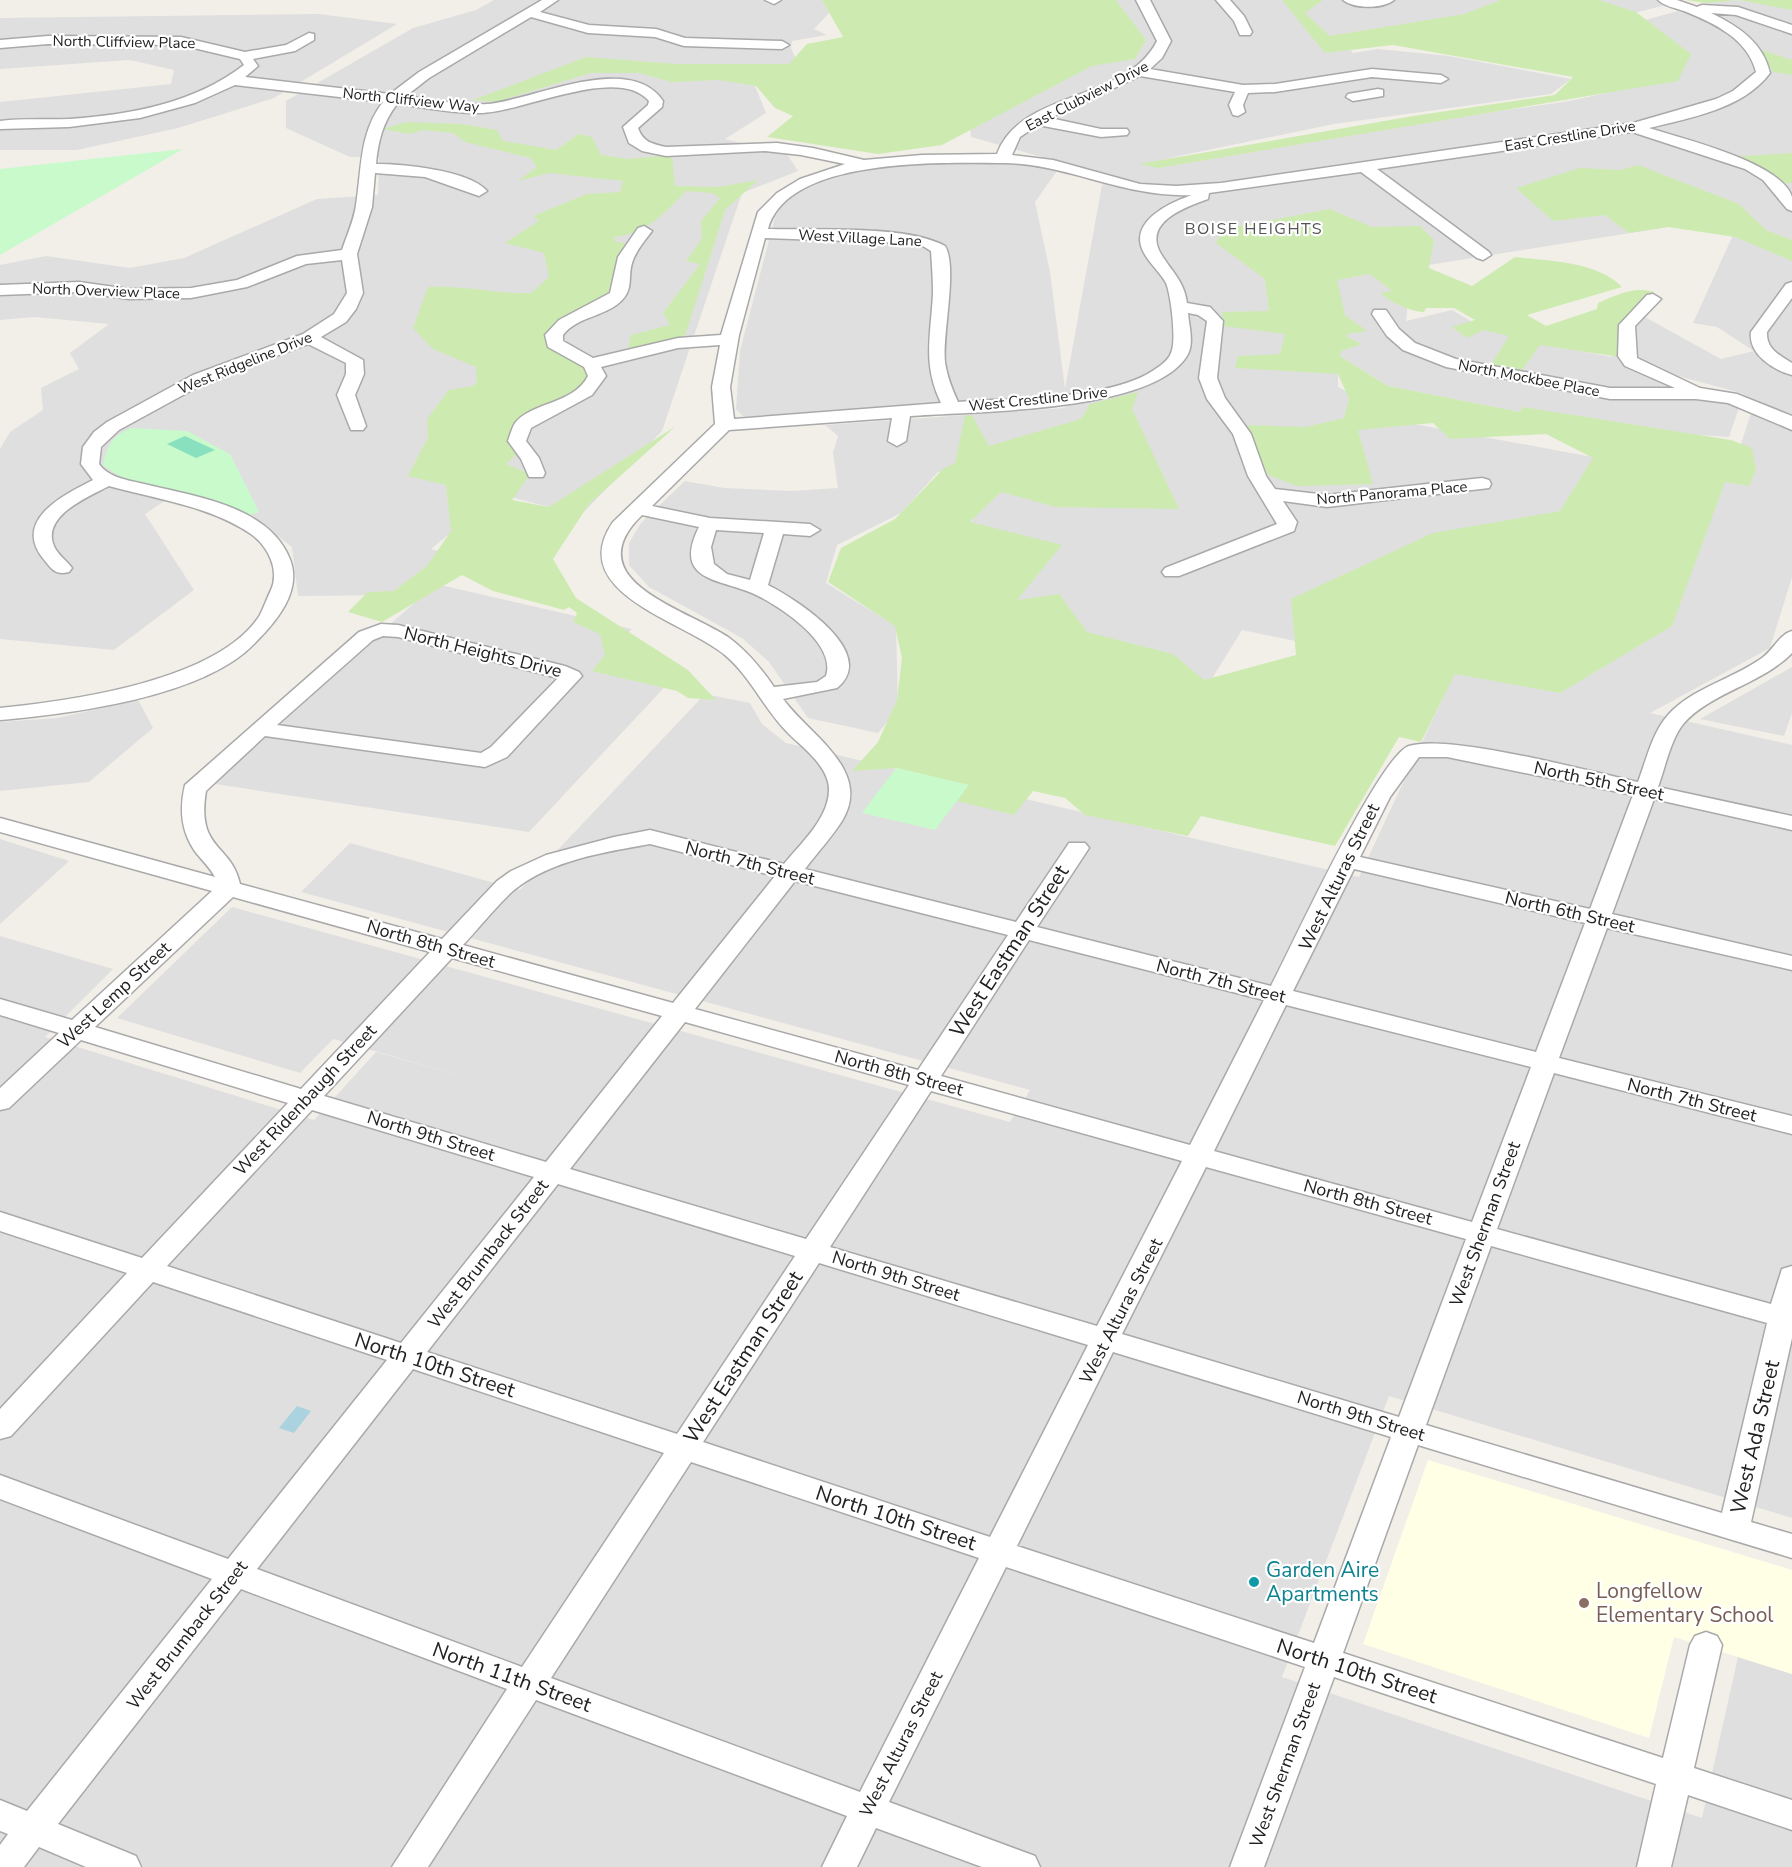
<svg xmlns="http://www.w3.org/2000/svg" width="1792" height="1867" font-family="'Nunito Sans',sans-serif">
<style>
.residential{fill:#e0dfdf;fill-rule:evenodd}
.education{fill:#ffffe5}
.grass{fill:#cdebb0}
.park{fill:#c8facc}
.pitch{fill:#88e0be}
.water{fill:#aad3df}
.lines{fill:none;stroke-linecap:round;stroke-linejoin:round}
.minor-casing{stroke:#a9a9a9;stroke-width:3}
.minor{fill:#fff;fill-rule:evenodd}
.culture-dot{fill:#0f9aa8;stroke:#fff;stroke-width:2}
.education-dot{fill:#8d6e63;stroke:#fff;stroke-width:2}
.labels{text-anchor:middle;stroke-width:4.5;stroke-linejoin:round;paint-order:stroke}
.far-street-label{font-size:15px;fill:#222;stroke:#fff}
.far-neighbourhood-label{font-size:16px;letter-spacing:1.5px;fill:#555;stroke:#fff}
.street-label{font-size:18px;fill:#222;stroke:#fff}
.near-street-label{font-size:21px;fill:#222;stroke:#fff}
.near-culture-label{font-size:21px;fill:#0d838f;stroke:#fff;text-anchor:start}
.near-education-label{font-size:21px;fill:#785e54;stroke:#fff;text-anchor:start}
</style>
<rect width="100%" height="100%" fill="#f2efe9"/>
<g class="residential">
<path d="M494 0H841L814 29 827 35 792 41 791 48 801 70 755 86 766 113 725 139 787 154 798 171 742 193 662 431 581 515 498 494 431 549 453 555 403 595 298 596 292 547 250 515 231 504 178 492 145 514 194 590 114 650 0 639V449L10 432 43 410 41 388 79 369 70 353 109 324 34 317 0 320V265L46 256 130 268 184 258 317 199 378 195 379 157H350L286 128V101L413 28 476 10Z"/>
<path d="M1007 0H1557L1341 38 1353 53 1378 49 1449 56 1571 79 1551 94 1334 124 1164 159 1570 101 1619 90 1638 22 1718 0 1792 1V417L1741 393 1667 373 1655 377 1741 402 1729 437 1598 428 1388 386 1340 356 1339 333 1338 387 1409 423 1716 480 1729 481 1753 407 1792 420V577L1770 648 1650 713 1792 745V1518L1389 1396 1282 1677 1702 1818 1738 1657 1792 1674V1867H0V936L113 969 45 1037 314 1120 376 1052 485 1083 333 1039 300 1073 117 1018 232 907 1010 1122 1030 1090 301 892 350 843 520 890 705 694 750 703 762 724 786 743 1359 877 1454 674 1242 630 1200 698 932 565 1004 485 938 472 901 513 837 545 826 583 896 626 898 709 878 733 808 718 769 662 742 638 649 587 629 565V543L641 523 685 481 724 488 792 491 838 488 833 453 838 436 825 425 1065 408 1064 397 927 403 754 417 743 416 736 409 740 351 775 217 782 206 798 193 822 182 862 170 907 163H1019L1057 171 1035 202 1050 272 1065 389 1102 185 1116 178 971 137 970 127ZM1713 220 1733 235 1693 323 1717 327 1754 351 1721 359 1643 316 1631 326 1612 357 1539 343 1484 329 1452 310 1406 321 1408 303 1371 274Z"/>
<path d="M1571 0H1657L1666 5 1618 17Z"/>
<path d="M319 14 397 24 274 98 178 128 77 150H0V102L171 84 174 70 130 60 0 69V18Z"/>
<path d="M436 584 632 629 608 653 675 676 529 832 209 783Z"/>
<path d="M1792 667V713L1784 736 1700 719Z"/>
<path d="M138 700 153 728 89 782 0 791V722L57 718Z"/>
<path d="M0 839 69 861 0 924Z"/>
</g>
<path class="education" d="M1428 1460 1792 1570V1674L1674 1637 1649 1738 1363 1644Z"/>
<g class="grass">
<path d="M822 0H1116L1146 40 1135 59 1092 66 942 145 878 154 767 137 793 116 775 108 756 86 719 80 672 82 639 73H591L496 102 473 100 586 57 677 64H789L807 44 843 37Z"/>
<path d="M1282 0H1323L1305 13 1330 36 1464 14 1501 0H1599L1636 12 1691 54 1678 81 1158 168 1139 164 1413 116 1555 95 1573 77 1393 45 1325 53Z"/>
<path d="M1686 0H1792V10L1739 0 1705 3Z"/>
<path d="M1758 49 1792 60V75L1773 72Z"/>
<path d="M406 122 462 124 497 130 503 141 556 150 579 134 592 137 601 155 629 159 672 155 675 186 719 187 758 180 725 210 685 336 628 349 631 335 670 325 663 313 700 264 686 261 702 239 701 221 720 198 712 193 686 191C664 214 647 233 615 237L614 241 628 244 612 295 558 321 545 333 548 344 584 366 590 375 577 392 533 412 518 453 506 464 530 474 512 500 549 507 676 426 589 504 553 559 576 598 688 670 716 700 688 698 677 691 592 671 605 655 600 634 573 622 577 613 569 607 564 610 493 591 462 575 382 622 348 612 368 592 394 591 427 566 451 531 446 485 408 476 428 437 427 419 449 390 473 386 477 382 476 367 433 349 413 328 428 287C463 285 496 294 531 293L549 277 544 253 505 243 539 221 533 216 587 194 620 192 623 181 549 173 518 181 537 167 530 158 465 142 453 133 423 130 410 134 383 129Z"/>
<path d="M1792 153V183H1781L1731 157Z"/>
<path d="M1638 165 1739 204 1766 230 1792 240V261L1735 237 1668 227 1629 233 1605 215 1553 221 1516 188 1580 168 1621 170Z"/>
<path d="M1330 209 1372 227 1420 226 1434 240 1429 268 1472 286 1515 257C1549 261 1597 261 1622 287L1527 315 1546 326 1597 309 1598 303C1617 295 1633 286 1654 292L1618 326 1620 357 1540 345 1522 370 1490 366 1509 336 1483 330 1467 338 1452 327 1475 320 1454 308H1426L1424 312C1412 312 1389 302 1381 293L1392 291 1370 274 1337 280 1345 315 1367 331 1347 334V337L1362 344 1341 351 1340 356 1388 386 1520 412 1523 407 1731 440 1752 448 1756 470 1749 486 1725 482 1672 626 1560 693 1455 674 1421 742 1399 737 1335 846 1201 816 1188 836 1085 815 1065 798 1033 791 1014 815 957 801 968 785 896 768 852 771 878 742 897 700 902 658 895 626 828 582 841 548 895 519 943 469 955 463 965 416 972 415 989 446 1081 419 1090 404 1138 392 1132 409 1179 509 1056 507 1001 492 970 522 1062 545 1017 600 1059 594 1087 632 1173 654 1204 680 1296 655 1291 599 1433 533 1560 511 1593 458 1546 434 1450 439 1433 423 1358 430 1373 484 1297 486 1268 475 1246 425 1306 427 1344 418 1349 399 1338 374 1235 368 1238 356 1280 354 1285 334 1223 326 1222 312 1269 311 1265 279 1216 243 1223 229Z"/>
</g>
<g class="park">
<path d="M183 149 0 255V169Z"/>
<path d="M131 428 187 431 230 454 259 512 250 515C205 490 143 498 103 465 107 445 112 436 131 428Z"/>
<path d="M896 768 969 785 935 830 862 813Z"/>
</g>
<path class="pitch" d="M185 436 215 450 196 458 167 444Z"/>
<path class="water" d="M297 1406 311 1411 294 1433 279 1428Z"/>
<g class="lines">
<defs>
<g id="minor">
<path d="M542 0H558L540 12 589 25 656 29 685 38 782 41 789 45 782 49 684 46 655 37 588 33 531 17 429 78 406 96C432 99 461 106 488 104 533 100 630 51 663 101L662 107 638 128C643 142 652 144 666 147L777 143 813 148 864 160 922 155 997 154C1021 89 1126 103 1157 41L1136 0H1150L1171 41 1162 58 1150 69 1243 85 1275 84 1372 69 1441 75 1448 79 1441 83 1372 77 1275 92 1248 93 1243 105 1245 112 1238 116 1233 115 1229 105 1235 92 1140 76 1050 118 1101 129H1127L1129 132 1127 135 1101 137 1038 125 1020 137 1012 155 1053 160 1140 184 1176 186 1221 183 1633 123 1716 99 1733 91 1756 72C1748 39 1714 23 1684 11 1675 8 1664 6 1658 0H1677L1697 7 1702 5 1738 7 1792 25V34L1736 15 1711 13C1738 26 1763 42 1770 73 1743 109 1690 118 1649 128 1683 139 1781 162 1792 197 1792 200 1792 207 1792 211L1787 209 1763 180 1745 169 1632 132 1377 169 1489 252 1491 255 1483 260 1477 258 1361 172 1209 193 1208 199C1186 207 1142 222 1161 254 1172 272 1184 281 1187 303L1210 307 1223 321 1217 378 1225 398 1251 434 1266 476 1275 489 1327 495 1482 478 1489 480 1491 484 1489 488 1327 507 1283 501 1297 522 1294 531 1179 576H1165L1162 572 1165 568 1277 524 1248 476 1233 434 1207 399 1199 378 1207 321 1198 315 1188 313C1189 326 1194 342 1188 354 1156 413 973 411 910 416L906 441 897 446 888 441 892 418 729 430 652 506 710 518 810 524 820 530 810 536 783 534 768 585C796 599 880 653 837 688L783 699C809 735 873 770 842 821 831 838 817 853 805 869L1016 922 1069 843H1085L1089 848 1037 927 1271 986C1291 948 1379 756 1409 746 1447 733 1592 772 1638 782 1646 761 1652 733 1668 715 1692 688 1733 679 1762 658 1773 650 1780 634 1792 631V653C1762 684 1712 692 1684 723 1671 738 1665 768 1658 787L1792 816V830L1654 799 1612 914 1792 956V970L1607 928 1559 1058 1792 1116V1134L1554 1073 1497 1229 1771 1304 1782 1269 1792 1266V1338L1751 1522 1792 1534V1558L1418 1445 1343 1653 1663 1758 1690 1645 1695 1636 1706 1632 1717 1636 1722 1645 1694 1768 1792 1800V1830L1688 1795 1671 1867H1637L1656 1784 1334 1677 1264 1867H1230L1305 1667 1006 1567 889 1802 1035 1856 1040 1867H982L876 1828 857 1867H822L847 1816 536 1700 428 1867H392L507 1689 241 1589 58 1824 136 1856 141 1867H86L39 1847 24 1867H0V1845L8 1834 0 1831V1800L27 1811 212 1579 0 1499V1475L228 1559 387 1360 153 1282 11 1436 0 1439V1409L127 1273 0 1231V1212L142 1258 288 1103 81 1040 9 1108 0 1110V1088L59 1033 0 1015V999L72 1020 212 891 0 832V818L215 877C210 868 203 861 197 854 181 833 179 810 185 785L359 632 381 624 398 625 565 666 579 672 582 676 507 757 485 767 265 736 206 791C196 851 231 843 240 884L442 939 497 881 511 871 546 855 614 837 650 830 784 864C801 843 828 819 829 791 830 767 803 748 788 733 764 709 751 677 725 655 685 621 564 593 613 522L715 424 712 387 720 345 678 348 601 367 606 376 592 395 531 428 526 441 539 458 545 473 543 477H529L521 459 508 441C510 435 512 428 515 423 532 402 574 404 588 376L584 367 548 347 545 335 559 320 610 293 618 257 638 228 644 226 652 231C644 242 636 250 632 263 628 276 633 288 623 299 607 317 577 316 563 335V341L593 358 678 338 721 335 758 212 777 193 800 179 845 164 801 155 765 151 666 156 642 151 629 143 623 127 648 105 649 101C618 64 521 113 480 113 453 114 424 107 397 104 383 122 378 141 376 164 403 164 469 170 487 191L479 196 425 177 375 173 372 207 357 254 363 293 356 309 346 322 321 337 363 360 364 374 355 395 366 426 363 430H351L337 395 346 374V363L308 344 205 383 119 430 101 447 99 464C109 478 128 480 144 484 192 496 267 505 289 557 304 590 276 622 254 644 203 697 71 714 0 720V708C71 701 219 681 260 615 264 607 267 598 271 590 280 570 268 546 251 534 210 506 156 499 109 486 88 497 41 516 54 546 57 554 67 561 72 568L69 572C57 575 53 571 46 562 10 522 61 496 93 480L81 464 83 447 94 432 107 422 193 375 303 334 334 314 347 293 342 260 306 264 247 287 191 298 129 299 79 292 0 295V285L79 282 129 289 191 288 237 280 297 256 342 250C347 235 354 220 356 205 362 168 359 133 383 102L235 85 195 103 140 118 69 127 0 129V121C23 118 46 120 69 119 130 115 195 103 244 65L240 59 181 45 48 44 0 48V40L48 36 181 37 245 52 286 45 309 33 314 34V40L295 51 253 59 258 66 245 77 390 94 419 72ZM1004 163C1069 164 1124 198 1192 195 1169 203 1127 222 1144 253 1150 264 1160 272 1166 283 1171 295 1176 337 1172 350 1170 359 1162 365 1154 370 1110 400 1011 398 958 402 952 389 947 376 945 362 942 335 958 267 945 246 908 225 813 230 768 229 788 156 945 163 1004 163ZM765 238 902 243 921 245 931 251C932 265 933 279 933 293 931 335 922 364 941 403L734 419 730 387 739 335ZM642 515 699 527C672 581 719 579 752 593 779 605 837 643 826 676L817 682 774 687C761 668 747 651 728 637 684 608 575 580 642 515ZM716 530 764 533 750 580 727 574 714 564 711 547ZM383 636 398 637 558 678 491 747 481 753 277 725 373 640ZM1419 757H1447L1633 795 1590 909 1360 857 1390 797ZM650 844 775 876 673 1003 463 945C480 927 496 906 514 890 551 860 605 852 650 844ZM1354 869 1585 923 1536 1052 1293 991ZM795 881 1008 935 918 1070 695 1009ZM233 897 430 952 301 1089 95 1027ZM1029 940 1264 1000 1190 1145 941 1076ZM452 958 662 1016 546 1162 324 1096ZM1286 1005 1531 1067 1472 1222 1214 1151ZM685 1022 909 1085 806 1239 570 1169ZM931 1091 1182 1161 1097 1326 830 1247ZM312 1110 534 1177 401 1343 167 1266ZM1206 1167 1466 1239 1399 1417 1122 1334ZM558 1184 795 1256 677 1434 427 1352ZM1491 1246 1767 1323 1722 1513 1426 1425ZM819 1263 1088 1345 990 1537 703 1442ZM1113 1352 1391 1437 1314 1643 1017 1546ZM413 1369 664 1453 522 1667 257 1569ZM691 1462 979 1558 860 1792 551 1678Z"/>
<path d="M765 0H781L774 4Z"/>
<path d="M1216 0H1230L1244 16 1252 32 1250 35H1240L1234 21Z"/>
<path d="M1343 0H1394C1383 9 1354 9 1343 0Z"/>
<path d="M1378 89 1383 90V96L1353 101 1346 97 1348 94Z"/>
<path d="M1792 282V298L1767 332C1766 349 1779 355 1792 363V375C1773 370 1748 354 1751 332L1786 284Z"/>
<path d="M1653 294 1661 299 1635 326 1637 358 1700 388 1737 394 1792 416V430L1728 403 1696 399H1610L1446 367 1403 350 1387 336 1372 314 1374 310H1386L1399 329 1415 343 1456 359 1610 388H1675L1625 366 1618 356 1619 325 1647 295Z"/>
</g>
</defs>
<use href="#minor" class="minor-casing"/>
<use href="#minor" class="minor"/>
</g>
<circle class="culture-dot" cx="1254" cy="1582" r="6"/>
<circle class="education-dot" cx="1584" cy="1603" r="6"/>
<g class="labels">
<g class="far-street-label">
<text transform="translate(124 42) rotate(1)" y="5">North Cliffview Place</text>
<text transform="translate(1087 96) rotate(-27)" y="5">East Clubview Drive</text>
<text transform="translate(411 100) rotate(6)" y="5">North Cliffview Way</text>
<text transform="translate(1570 136) rotate(-9)" y="5">East Crestline Drive</text>
<text transform="translate(860 238) rotate(3)" y="5">West Village Lane</text>
<text transform="translate(106 291) rotate(2)" y="5">North Overview Place</text>
<text transform="translate(245 363) rotate(-22)" y="5">West Ridgeline Drive</text>
<text transform="translate(1529 378) rotate(11)" y="5">North Mockbee Place</text>
<text transform="translate(1038 399) rotate(-6)" y="5">West Crestline Drive</text>
<text transform="translate(1392 493) rotate(-5)" y="5">North Panorama Place</text>
</g>
<g class="far-neighbourhood-label">
<text x="1254" y="234">BOISE HEIGHTS</text>
</g>
<g class="street-label">
<text transform="translate(483 652) rotate(14)" y="6">North Heights Drive</text>
<text transform="translate(1599 781) rotate(12)" y="6">North 5th Street</text>
<text transform="translate(750 863) rotate(14)" y="6">North 7th Street</text>
<text transform="translate(1339 877) rotate(-64)" y="6">West Alturas Street</text>
<text transform="translate(1570 912) rotate(13)" y="6">North 6th Street</text>
<text transform="translate(431 944) rotate(16)" y="6">North 8th Street</text>
<text transform="translate(1221 981) rotate(14)" y="6">North 7th Street</text>
<text transform="translate(114 995) rotate(-43)" y="6">West Lemp Street</text>
<text transform="translate(899 1073) rotate(15)" y="6">North 8th Street</text>
<text transform="translate(305 1100) rotate(-47)" y="6">West Ridenbaugh Street</text>
<text transform="translate(1692 1100) rotate(14)" y="6">North 7th Street</text>
<text transform="translate(431 1136) rotate(17)" y="6">North 9th Street</text>
<text transform="translate(1368 1202) rotate(15)" y="6">North 8th Street</text>
<text transform="translate(1485 1224) rotate(-70)" y="6">West Sherman Street</text>
<text transform="translate(488 1254) rotate(-52)" y="6">West Brumback Street</text>
<text transform="translate(896 1276) rotate(17)" y="6">North 9th Street</text>
<text transform="translate(1121 1311) rotate(-63)" y="6">West Alturas Street</text>
<text transform="translate(1361 1416) rotate(17)" y="6">North 9th Street</text>
<text transform="translate(187 1635) rotate(-52)" y="6">West Brumback Street</text>
<text transform="translate(901 1744) rotate(-63)" y="6">West Alturas Street</text>
<text transform="translate(1285 1765) rotate(-70)" y="6">West Sherman Street</text>
</g>
<g class="near-street-label">
<text transform="translate(1009 951) rotate(-57)" y="7">West Eastman Street</text>
<text transform="translate(743 1357) rotate(-57)" y="7">West Eastman Street</text>
<text transform="translate(435 1365) rotate(18)" y="7">North 10th Street</text>
<text transform="translate(1755 1437) rotate(-77)" y="7">West Ada Street</text>
<text transform="translate(896 1518) rotate(18)" y="7">North 10th Street</text>
<text transform="translate(1357 1671) rotate(18)" y="7">North 10th Street</text>
<text transform="translate(512 1677) rotate(20)" y="7">North 11th Street</text>
</g>
<g class="near-culture-label">
<text x="1266" y="1577">Garden Aire<tspan x="1266" dy="24">Apartments</tspan></text>
</g>
<g class="near-education-label">
<text x="1596" y="1598">Longfellow<tspan x="1596" dy="24">Elementary School</tspan></text>
</g>
</g>
</svg>
